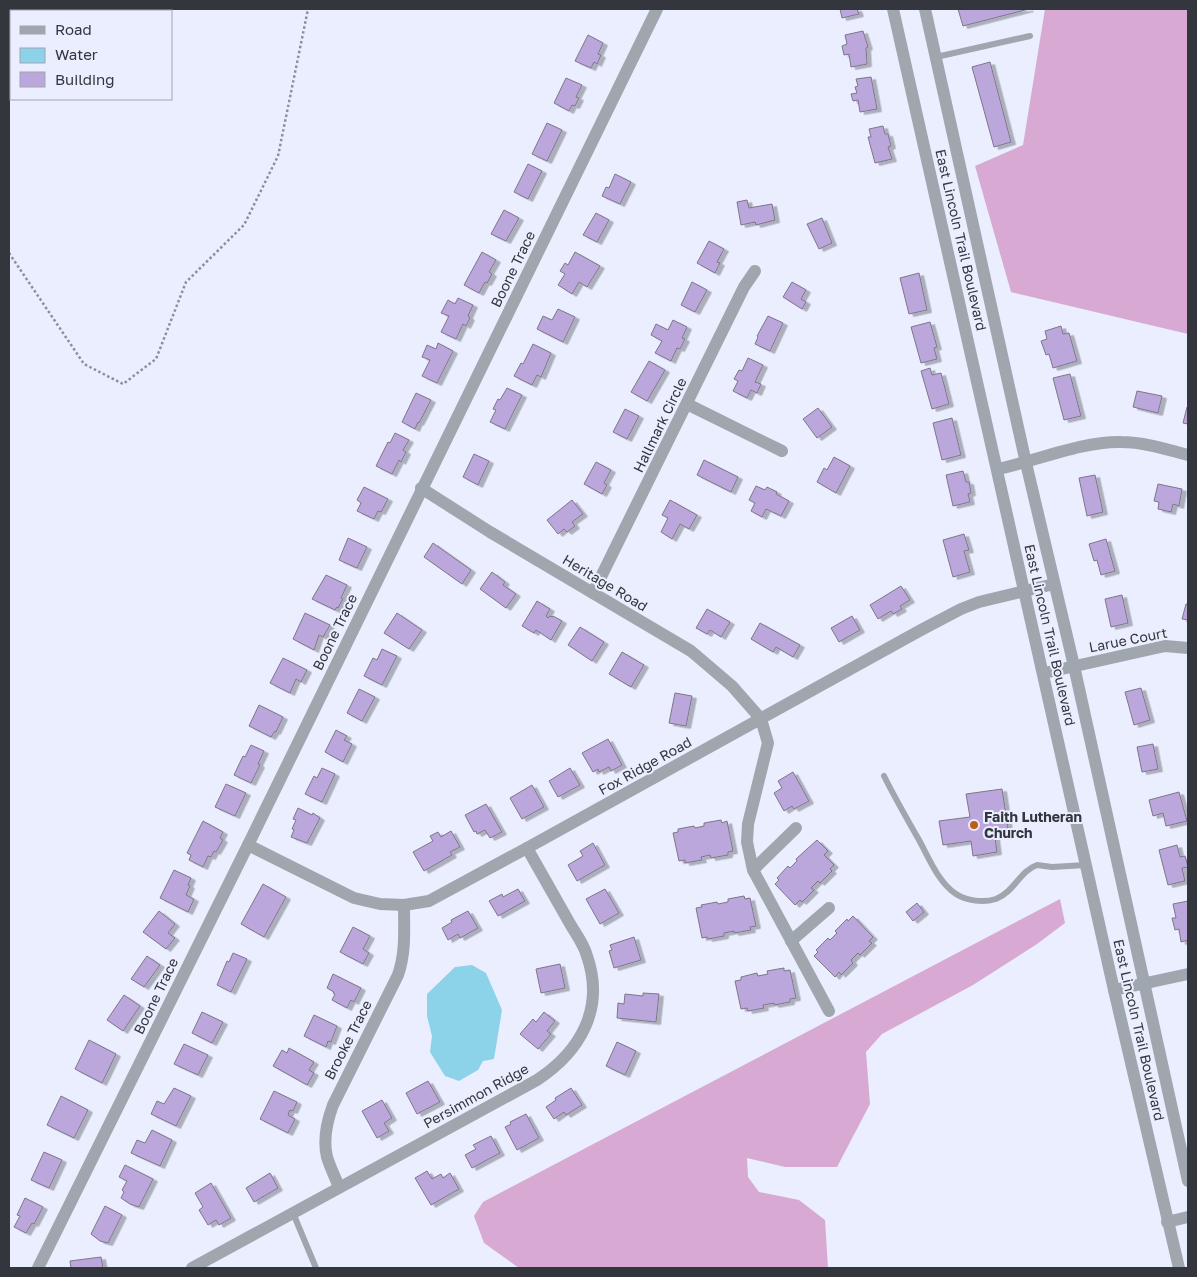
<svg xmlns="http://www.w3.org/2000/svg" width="1197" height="1277" font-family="'Golos Text',sans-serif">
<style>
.forest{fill:#d7a9d3}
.water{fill:#8cd2e9}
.building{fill:#bba7dc;stroke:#7d7689;filter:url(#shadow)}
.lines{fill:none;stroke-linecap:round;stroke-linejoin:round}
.path{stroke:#8c8f9b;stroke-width:2.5;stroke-dasharray:2.5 2.5;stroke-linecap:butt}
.service{stroke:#9fa6ad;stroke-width:6}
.minor{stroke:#9fa6ad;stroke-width:12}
.tertiary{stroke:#9fa6ad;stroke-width:12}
.poi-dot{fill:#be5f19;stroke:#eaeeff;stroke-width:2}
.labels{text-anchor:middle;stroke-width:4;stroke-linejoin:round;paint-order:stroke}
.street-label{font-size:14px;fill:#34363e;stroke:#eaeeff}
.poi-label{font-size:14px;font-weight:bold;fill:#34363e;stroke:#eaeeff;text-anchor:start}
</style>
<defs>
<filter id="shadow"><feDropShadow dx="4.5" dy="2.5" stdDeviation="0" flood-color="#0004"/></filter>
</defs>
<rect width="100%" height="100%" fill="#eaeeff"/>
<g class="forest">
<path d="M1045 9H1188V334L1011 292 975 166 1023 145Z"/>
<path d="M1060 899 1065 923 1037 944 973 985 882 1034 866 1052 870 1104 837 1167H785L747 1158 748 1177 759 1192 799 1200 825 1220 828 1268H519L484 1243 474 1216 483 1202Z"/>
</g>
<path class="water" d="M472 965 486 973 502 1010 494 1059 483 1061 478 1070 459 1081 445 1076 430 1052 432 1036 427 1016V994L455 967Z"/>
<g class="building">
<path d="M840 9H857L859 14 842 18Z"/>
<path d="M958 9H1029L963 26Z"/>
<path d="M863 31 868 47 866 48 867 64 851 67 849 54 844 55 842 46 847 44 845 35Z"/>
<path d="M588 35 603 43 598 54 601 55 597 64 594 62 591 68 575 61Z"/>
<path d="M990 62 1011 142 994 147 972 67Z"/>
<path d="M871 77 877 109 860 112 858 100 853 101 851 94 857 93 855 87 858 86 856 79Z"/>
<path d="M566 78 582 85 576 97 579 98 575 106 572 105 569 111 554 103Z"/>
<path d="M547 123 562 130 547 161 532 154Z"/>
<path d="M883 126 885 134H888L891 146 888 147 892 159 875 163 868 137H871L869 129Z"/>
<path d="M528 164 542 171 528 199 514 192Z"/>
<path d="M615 174 631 182 620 204 602 196 606 187 609 188Z"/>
<path d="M747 200 749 208 772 204 775 220 756 225 755 222 741 225 737 202Z"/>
<path d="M504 210 519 218 506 241 491 234Z"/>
<path d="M596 213 609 220 597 242 583 235Z"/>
<path d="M822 218 832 243 819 249 807 224Z"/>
<path d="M709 241 724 249 717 262 720 263 715 273 697 263Z"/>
<path d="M482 252 496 260 489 272 492 274 487 283 485 282 479 293 464 285Z"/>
<path d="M575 252 600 266 587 287 579 282 572 294 558 285 565 274 560 271 565 263 568 265Z"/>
<path d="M919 273 927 310 909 314 900 278Z"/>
<path d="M692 282 707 290 695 312 681 305Z"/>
<path d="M792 282 806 290 801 299 806 302 802 309 783 297Z"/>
<path d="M458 298 473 305 468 316 470 318 466 326 463 324 456 339 441 332 449 316 441 313 448 300 455 304Z"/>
<path d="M558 309 575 317 563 342 537 329 543 316 552 320Z"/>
<path d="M768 316 783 323 770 351 755 344 758 337 757 336Z"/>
<path d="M673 320 687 327 682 338 685 339 680 349 677 348 671 361 655 353 662 341 651 335 656 324 668 330Z"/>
<path d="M930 322 937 347 934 348 937 359 921 363 911 327Z"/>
<path d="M1061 326 1063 334 1069 333 1077 361 1053 368 1049 354 1046 355 1041 341 1047 339 1045 331Z"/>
<path d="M438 343 453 351 437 383 422 376 430 360 422 357 427 345 436 349Z"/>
<path d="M533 344 551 353 541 377 537 375 532 385 514 376 521 363 523 364Z"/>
<path d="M748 358 763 365 755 382 761 384 757 393 751 390 747 398 733 391 738 381 734 379 739 370 742 371Z"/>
<path d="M649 361 665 370 647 401 631 392Z"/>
<path d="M930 368 932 375 941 373 949 404 932 409 921 371Z"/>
<path d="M1070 374 1081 416 1064 420 1053 378Z"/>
<path d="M507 388 522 395 505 429 490 422 496 410 493 409 498 399 500 400Z"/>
<path d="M1137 391 1162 396 1158 413 1133 407Z"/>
<path d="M416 393 431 400 419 423 418 422 415 429 402 422Z"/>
<path d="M1187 407H1188V424L1183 423Z"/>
<path d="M818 408 832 427 817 438 803 419Z"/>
<path d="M625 409 639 416 627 439 613 432Z"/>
<path d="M952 418 961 455 942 460 933 423Z"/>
<path d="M395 433 409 440 403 450 406 452 401 462 399 460 392 474 376 466 388 442 390 443Z"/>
<path d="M474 454 489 461 478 485 463 477Z"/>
<path d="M834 457 850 466 836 493 817 482 824 468 827 470Z"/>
<path d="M704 460 738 477 731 492 697 475Z"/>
<path d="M596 462 611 470 604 483 607 485 602 494 584 484Z"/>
<path d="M963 471 966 482H969L971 493 968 494 970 502 953 506 946 475Z"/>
<path d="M1095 475 1103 512 1087 516 1079 478Z"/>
<path d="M1158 484 1182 489 1179 506 1173 504 1171 512 1158 509 1159 502 1154 501Z"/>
<path d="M756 486 765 490 767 487 777 492 776 494 789 501 781 516 766 509 762 517 751 511 755 503 749 500Z"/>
<path d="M364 487 388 499 381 512 378 511 374 519 357 511 361 503 357 500Z"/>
<path d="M572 500 583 514 572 522 575 526 567 532 564 529 558 534 547 520Z"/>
<path d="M670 500 697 515 689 529 680 524 672 539 661 532 668 518 662 515Z"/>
<path d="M964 534 969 550 964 551 970 572 953 577 943 540Z"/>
<path d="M348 538 367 547 357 568 339 560Z"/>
<path d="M1106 539 1115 571 1101 575 1097 560 1094 561 1089 544Z"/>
<path d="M433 543 471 570 462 584 424 557Z"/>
<path d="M492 572 505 582 503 585 516 594 506 608 480 589Z"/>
<path d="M326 575 347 585 341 598 343 599 338 608 337 607 335 610 312 599Z"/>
<path d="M901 586 910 600 900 606 902 609 893 614 891 611 878 619 870 605Z"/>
<path d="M1122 595 1128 623 1111 627 1105 599Z"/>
<path d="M537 601 550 609 546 616 548 618 550 616 553 617V616L562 621 551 640 536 630 534 633 522 626Z"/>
<path d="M1186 604H1188V620L1182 619Z"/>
<path d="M707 609 730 622 721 637 710 630 707 634 696 628Z"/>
<path d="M305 613 330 625 323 637 319 635 314 650 293 639Z"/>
<path d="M397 613 422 630 409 649 384 633Z"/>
<path d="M852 616 860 630 839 642 831 628Z"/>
<path d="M760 623 800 645 793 657 776 647 773 652 751 639Z"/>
<path d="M580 627 604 642 592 661 568 645Z"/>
<path d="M382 649 397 656 382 685 364 676 373 658 377 660Z"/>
<path d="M622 652 644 665 631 687 609 674Z"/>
<path d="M283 658 307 670 301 682 296 679 290 693 270 683Z"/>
<path d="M1141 688 1150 720 1134 725 1125 692Z"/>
<path d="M359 689 375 697 362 721 347 713Z"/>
<path d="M675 693 692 696 686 726 669 723Z"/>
<path d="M259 705 283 717 276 732 275 731 271 737 249 726Z"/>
<path d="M336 730 347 736 344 740 352 744 343 762 325 752Z"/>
<path d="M608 739 622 765 611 771 609 767 599 772 598 769 593 772 582 753Z"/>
<path d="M1153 744 1158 769 1142 772 1137 747Z"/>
<path d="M251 745 264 751 258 764 260 765 251 783 234 775 243 756 245 757Z"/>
<path d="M322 768 335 774 322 802 305 794 314 776 317 778Z"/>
<path d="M570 768 580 785 558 797 549 781Z"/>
<path d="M793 772 809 801 794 809 792 806 784 811 774 793 782 788 778 781Z"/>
<path d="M226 784 246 793 235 816 215 807Z"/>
<path d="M532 785 544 807 522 819 510 798Z"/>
<path d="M1002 789 1008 828 994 830 997 852 973 856 971 841 943 845 939 821 970 817 966 794Z"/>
<path d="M1179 792 1187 821 1166 826 1163 813 1153 816 1149 800Z"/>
<path d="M486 804 502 832 490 838 485 830 477 834 476 831 474 832 465 815Z"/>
<path d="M298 808 312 815 313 813 320 818 307 843 291 837 294 830 292 829 296 820 293 819Z"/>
<path d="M721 820 722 823 727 821 733 851 728 852V855L711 858 710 855 701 857 702 860 685 863V860L679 861 673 833 678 832V829L694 826 695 828 704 826V823Z"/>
<path d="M203 821 223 832 220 838 223 840 216 852 214 851 211 857 208 856 203 867 189 860 191 855 187 853Z"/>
<path d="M451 831 460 847 450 852 452 855 424 871 413 852 433 841 430 836 438 832 441 837Z"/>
<path d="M817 840 828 851 824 855 834 865 830 869 832 871 820 883 818 881 811 888 814 890 802 902 800 900 795 905 775 884 779 880 777 878 788 866 790 868 797 861 796 859Z"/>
<path d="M593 843 605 865 577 881 568 865 583 856 580 851Z"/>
<path d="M1177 845 1180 857 1185 856 1188 867 1182 868 1185 881 1168 885 1159 850Z"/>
<path d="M174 870 191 878 188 885 190 886 186 895 194 899 188 912 160 898Z"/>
<path d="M263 884 286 897 264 937 241 924Z"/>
<path d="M518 889 525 901 498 916 489 901 502 894 503 897Z"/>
<path d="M605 889 619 913 600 924 586 899Z"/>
<path d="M744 896 745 899 750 898 756 926 750 927 751 930 734 933V931L724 933V936L708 939 707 937 702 938 696 908 702 907 701 905 717 902 718 904 728 902V899Z"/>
<path d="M1188 901V940L1181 942 1179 929 1175 930 1172 918H1176L1173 904Z"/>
<path d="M917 903 924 912 913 921 906 912Z"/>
<path d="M159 911 175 924 168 933 175 938 166 949 143 932Z"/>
<path d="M468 911 478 928 460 938 458 934 448 940 442 928 452 922 451 920Z"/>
<path d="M853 916 873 937 869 941 872 943 860 955 858 953 851 960 853 963 841 975 839 972 835 977 814 956 818 952 816 950 828 938 830 940 837 933 835 931 847 919 848 921Z"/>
<path d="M353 927 370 936 363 949 369 953 363 964 340 952Z"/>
<path d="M634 937 641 960 614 968 609 951 612 950 610 945Z"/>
<path d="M233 953 247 959 231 992 217 985 227 961 229 962Z"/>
<path d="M147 956 160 965 144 987 131 979Z"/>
<path d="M560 964 565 988 541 993 536 969Z"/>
<path d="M784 968V971L790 970 796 998 790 999V1002L774 1005V1003L763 1005 764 1008 748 1011 747 1008 741 1009 735 981 741 980V977L757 973 758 976 768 974 767 971Z"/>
<path d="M333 974 361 988 354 1002 351 1000 347 1008 332 1000 335 994 333 993 334 992 327 988Z"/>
<path d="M643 993 659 994 656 1022 617 1018 618 1003 624 1004 625 994 643 996Z"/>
<path d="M124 995 140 1006 123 1031 107 1020Z"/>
<path d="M202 1012 223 1022 212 1043 192 1033Z"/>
<path d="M544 1012 555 1021 547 1031 551 1034 538 1049 520 1034 533 1019 536 1022Z"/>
<path d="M314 1015 337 1026 331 1042 328 1041 326 1047 304 1036Z"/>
<path d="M89 1040 116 1054 102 1083 75 1069Z"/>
<path d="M617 1042 636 1051 625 1075 606 1066Z"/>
<path d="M184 1044 208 1055 198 1075 174 1064Z"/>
<path d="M289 1048 314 1062 309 1070 314 1073 307 1085 273 1066 282 1050 287 1053Z"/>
<path d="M428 1081 440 1102 417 1114 406 1093Z"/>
<path d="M174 1088 191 1096 176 1126 151 1114 157 1101 164 1104Z"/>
<path d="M571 1088 582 1105 566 1115 564 1112 554 1119 546 1107 556 1100 555 1098Z"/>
<path d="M274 1091 297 1102 293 1111 290 1110 288 1115 295 1119 288 1133 260 1119Z"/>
<path d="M61 1096 88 1110 74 1138 47 1125Z"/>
<path d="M382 1100 392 1118 384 1123 389 1131 377 1138 362 1111Z"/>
<path d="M526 1114 539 1138 517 1150 505 1127 511 1124 510 1122Z"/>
<path d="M152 1130 172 1140 160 1166 131 1153 137 1140 145 1143Z"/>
<path d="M491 1136 500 1153 472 1168 465 1155 476 1149 473 1145Z"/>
<path d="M44 1152 62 1160 49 1188 31 1180Z"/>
<path d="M125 1165 153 1179 139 1207 130 1204 121 1198 124 1192 122 1190 127 1181 119 1177Z"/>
<path d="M427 1171 432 1179 441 1174 443 1178 450 1173 459 1189 431 1205 415 1178Z"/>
<path d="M270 1173 278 1188 254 1202 246 1188Z"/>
<path d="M211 1183 231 1218 219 1225 216 1220 208 1225 199 1210 203 1207 195 1193Z"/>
<path d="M25 1198 43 1207 34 1224 32 1223 26 1233 14 1227 20 1216 17 1215Z"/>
<path d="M105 1206 122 1215 108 1243 100 1241 91 1234Z"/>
<path d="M101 1257 103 1268H71L70 1261Z"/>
</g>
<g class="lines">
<path class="path" d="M9 253 84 364 123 384 156 359 186 282 244 225 278 156 308 9"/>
<g class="service">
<path d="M936 57 1030 36"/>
<path d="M884 776C895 798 907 819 919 840 929 858 938 882 956 894 967 901 983 903 996 899 1014 892 1020 871 1037 865L1052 867 1086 865"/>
<path d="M293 1213 316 1268"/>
</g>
<g class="minor">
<path d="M687 404 782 451"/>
<path d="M998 469C1035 461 1083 441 1121 442 1143 442 1166 449 1188 455"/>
<path d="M421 488 490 532 691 651 732 686 761 719 768 743 748 824 747 842 753 870 829 1011"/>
<path d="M593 593 744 287 755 271"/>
<path d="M1044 673 1165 646 1188 648"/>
<path d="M248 845 354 898 380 904 404 905 429 901 527 848 921 630 961 609 979 602 1054 584"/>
<path d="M753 870 796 828"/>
<path d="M791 941 829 908"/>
<path d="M1114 990 1188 974"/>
<path d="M339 1187C335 1177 330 1167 327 1157 323 1140 327 1121 333 1105L398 975C406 952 404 930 404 905"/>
<path d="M1167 1222 1188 1217"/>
<path d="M38 1268 248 845 657 9"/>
<path d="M192 1268 537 1080C581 1051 605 1008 587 956 584 944 575 933 569 922 555 897 541 873 527 848"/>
</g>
<g class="tertiary">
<path d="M893 9 1114 990 1179 1268"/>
<path d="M925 9 1026 463 1074 666 1188 1181"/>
</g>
</g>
<circle class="poi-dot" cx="974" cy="825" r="5"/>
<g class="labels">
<g class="street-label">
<text transform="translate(961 240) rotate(77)" y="5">East Lincoln Trail Boulevard</text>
<text transform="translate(513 269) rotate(-64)" y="5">Boone Trace</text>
<text transform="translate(660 425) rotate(-64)" y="5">Hallmark Circle</text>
<text transform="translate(605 583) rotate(31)" y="5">Heritage Road</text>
<text transform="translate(335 632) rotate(-64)" y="5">Boone Trace</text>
<text transform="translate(1050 635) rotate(77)" y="5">East Lincoln Trail Boulevard</text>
<text transform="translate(1128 640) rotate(-11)" y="5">Larue Court</text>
<text transform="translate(645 766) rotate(-29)" y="5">Fox Ridge Road</text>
<text transform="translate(156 996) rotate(-64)" y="5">Boone Trace</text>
<text transform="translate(1139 1030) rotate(77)" y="5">East Lincoln Trail Boulevard</text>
<text transform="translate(348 1040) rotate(-63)" y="5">Brooke Trace</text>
<text transform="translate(476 1096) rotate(-29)" y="5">Persimmon Ridge</text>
</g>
<g class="poi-label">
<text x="984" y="822">Faith Lutheran<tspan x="984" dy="16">Church</tspan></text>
</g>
</g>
<rect width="1197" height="1277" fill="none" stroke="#34363e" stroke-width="20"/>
<rect x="10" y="10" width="162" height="90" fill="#eaeeff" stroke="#a1a4b2"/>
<rect x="20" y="26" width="25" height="8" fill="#9fa6ad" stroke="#a1a4b2"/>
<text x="55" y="35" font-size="15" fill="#34363e">Road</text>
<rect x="20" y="48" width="25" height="15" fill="#8cd2e9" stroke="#a1a4b2"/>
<text x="55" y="60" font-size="15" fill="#34363e">Water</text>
<rect x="20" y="72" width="25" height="15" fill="#bba7dc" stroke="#a1a4b2"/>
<text x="55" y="85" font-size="15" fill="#34363e">Building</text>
</svg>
